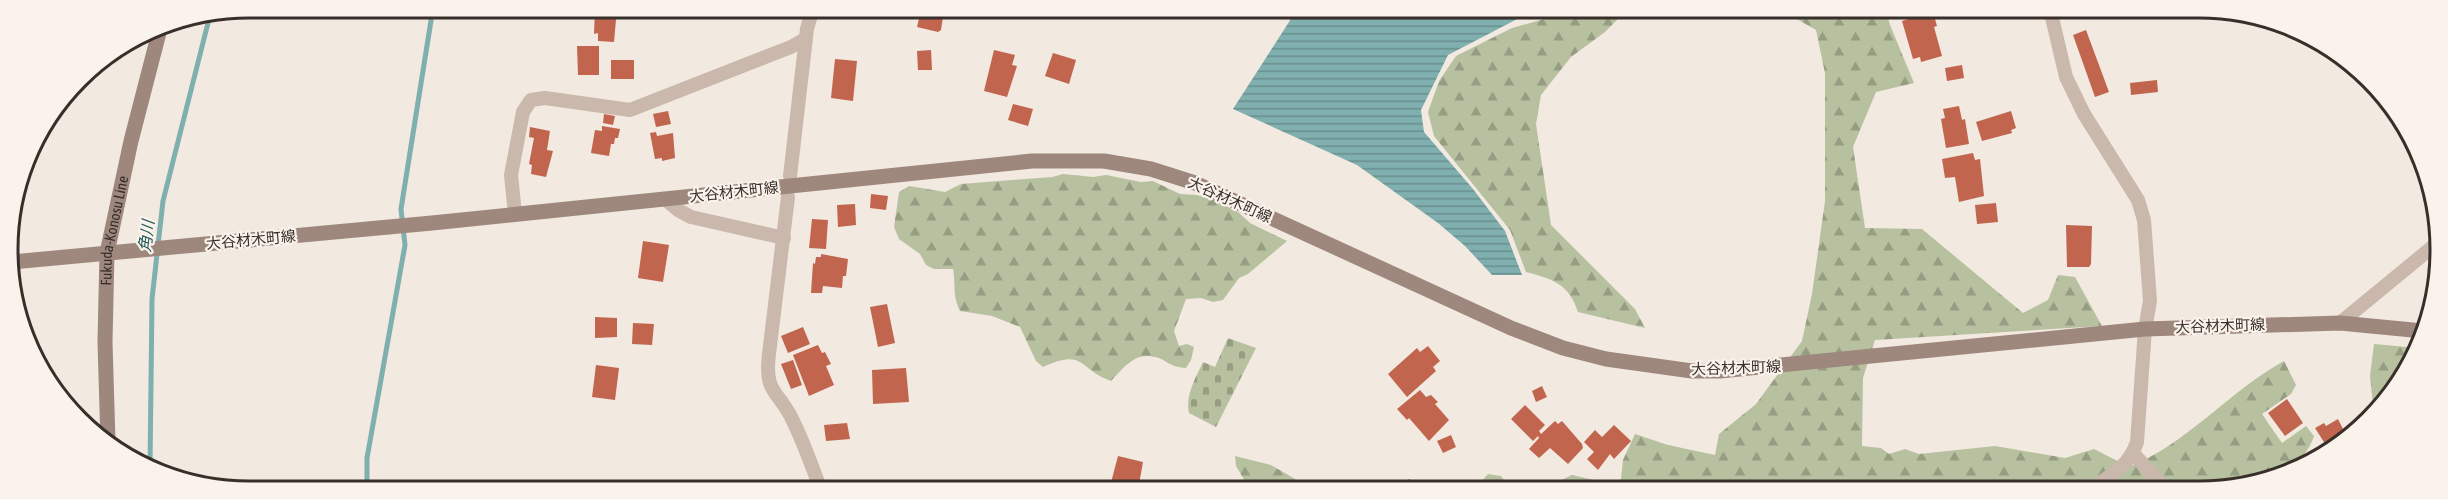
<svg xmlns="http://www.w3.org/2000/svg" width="2448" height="499" font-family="'Asap Condensed','Noto Sans JP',sans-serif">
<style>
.forest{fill:url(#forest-firs)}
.cemetery{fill:url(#cemetery-stones)}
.water{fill:url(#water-rules)}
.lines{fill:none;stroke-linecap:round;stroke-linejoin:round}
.stream{stroke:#7fafae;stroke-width:5}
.building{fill:#c2654e}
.street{stroke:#cab8ac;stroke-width:14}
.secondary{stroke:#9e877d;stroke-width:15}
.labels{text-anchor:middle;stroke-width:4.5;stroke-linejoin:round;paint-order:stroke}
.street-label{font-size:15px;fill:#382e2a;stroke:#faf3ec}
.water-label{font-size:16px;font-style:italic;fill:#215859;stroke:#faf3ec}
.rim{fill:none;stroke:#382e2a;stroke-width:3}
</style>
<defs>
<pattern id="forest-firs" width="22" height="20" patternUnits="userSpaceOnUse" patternTransform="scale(1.5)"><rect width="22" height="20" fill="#b7c1a0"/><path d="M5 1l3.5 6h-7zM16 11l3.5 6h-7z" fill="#969d83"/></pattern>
<pattern id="cemetery-stones" width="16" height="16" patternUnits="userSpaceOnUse" patternTransform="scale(1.5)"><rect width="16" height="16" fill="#b7c1a0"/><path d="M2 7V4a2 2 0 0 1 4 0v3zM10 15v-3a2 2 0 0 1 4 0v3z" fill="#969d83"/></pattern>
<pattern id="water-rules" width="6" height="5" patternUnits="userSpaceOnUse" patternTransform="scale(1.5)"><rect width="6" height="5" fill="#7fafae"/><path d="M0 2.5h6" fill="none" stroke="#698f8e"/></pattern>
</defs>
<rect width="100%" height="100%" fill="#f2e9e0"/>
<g class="forest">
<path d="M1540 9H1628L1605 32 1571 57 1541 95 1536 124 1551 225 1635 309 1645 328 1578 312C1569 284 1553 279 1526 272L1510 230 1434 136 1428 112 1439 81 1456 56 1512 28 1544 19Z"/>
<path d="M1775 9H1886L1890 25 1914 83 1876 92 1853 147 1865 228 1922 229 2023 313 2048 300 2058 275 2075 277 2102 326 1875 340 1863 378 1862 446 1881 448 1889 454 1905 449 1919 454 1995 446 2065 458 2094 449 2129 467C2187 444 2229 391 2284 361L2296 385 2291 394 2262 414 2282 443 2306 426 2314 436C2301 477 2251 481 2215 491H1608L1621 479 1623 460 1635 434 1668 445 1715 455 1719 434 1756 404 1802 341 1812 294 1825 201V73L1816 30 1790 15Z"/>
<path d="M1063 174 1093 177 1106 175 1141 182 1153 181 1180 194 1198 195 1214 200 1238 212 1250 223 1287 241 1248 274 1239 278 1223 300 1213 302 1201 298 1186 299 1174 331 1179 346 1187 344 1194 347 1191 360 1186 368C1168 367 1168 360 1155 357 1134 352 1124 368 1111 381 1077 369 1086 348 1043 367L1036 361 1020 327 992 316 960 311C952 294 956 286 953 269H934L926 265 920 254 899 239 894 227 899 192 909 186 945 192 961 184 1052 177Z"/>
<path d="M2374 344 2418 348 2416 356 2374 415 2370 376Z"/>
<path d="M1235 456 1271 465 1314 490H1250L1236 466Z"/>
<path d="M1488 474 1501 476 1511 490H1474Z"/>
<path d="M1572 475 1594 480 1607 491 1541 490Z"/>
</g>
<path class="cemetery" d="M1228 338 1256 348 1216 427 1189 413C1185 396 1196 377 1203 362L1215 367Z"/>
<path class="water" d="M1295 9H1432L1523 16 1448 55 1421 110 1424 132 1473 189 1505 231 1522 275H1492L1465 246 1438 223 1357 165 1233 109 1289 22Z"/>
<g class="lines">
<g class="stream">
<path d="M150 466 152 299 163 201 210 15"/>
<path d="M367 490V458L405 245 401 209 433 8"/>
</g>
</g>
<g class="building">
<path d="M595 8H617L614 42 598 41V33L594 34Z"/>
<path d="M1924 9H1927L1928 13 1933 12 1937 26 1934 27 1942 56 1921 62 1920 57 1913 59 1902 21 1912 18 1911 16 1918 14V11Z"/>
<path d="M921 10 942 13 941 16 943 17 941 30 938 32 917 27Z"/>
<path d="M2086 30 2109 92 2095 97 2073 35Z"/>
<path d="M577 46H599V75H578Z"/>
<path d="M931 50 932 70H918L917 51Z"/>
<path d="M994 50 1015 55 1012 65 1017 66 1007 97 984 91Z"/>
<path d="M1053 53 1076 60 1069 84 1045 76Z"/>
<path d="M835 59 857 61 853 101 831 98Z"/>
<rect x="611" y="60" width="23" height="19"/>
<path d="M1962 65 1964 78 1947 81 1945 68Z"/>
<path d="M2157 80 2158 92 2131 95 2130 83Z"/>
<path d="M1013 104 1033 109 1028 126 1008 120Z"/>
<path d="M1959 106 1962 120 1965 119 1969 144 1946 148 1941 119 1945 118 1943 109Z"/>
<path d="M668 111 671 124 656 127 653 114Z"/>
<path d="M2011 111 2016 128 2011 130 2012 133 1982 141 1976 122Z"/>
<path d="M604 114 615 116 613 125 603 123Z"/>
<path d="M602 126 620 129 618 138H615L614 144H611L609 156 591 153 595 130 602 131Z"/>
<path d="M530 127 550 131 547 150 553 151 546 177 531 174 532 165 529 164 534 138 529 137Z"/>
<path d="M656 132 657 136 673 133 675 158 662 161V158L655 159 650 133Z"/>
<path d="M1973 153 1975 160 1980 159 1984 196 1959 202 1955 177 1945 178 1942 159Z"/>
<path d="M871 194 888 196 886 210 870 208Z"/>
<path d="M1996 203 1998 222 1977 224 1975 205Z"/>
<path d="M855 204 856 225 838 227 837 205Z"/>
<path d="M812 219 828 220 826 249 809 248Z"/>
<path d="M2066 225 2092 226 2091 264 2089 267H2067Z"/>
<path d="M643 241 669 245 663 282 638 278Z"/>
<path d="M821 254 848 259 846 276H843L842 288 823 286 822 293H811L813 263 815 264 816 257H821Z"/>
<path d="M887 304 895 343 878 347 870 307Z"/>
<path d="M595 317 617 318V337L595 338Z"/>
<path d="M633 323 654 324 652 345 632 344Z"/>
<path d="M803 327 810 344 788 353 781 336Z"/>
<path d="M818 345 822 353 825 352 831 364 826 366 834 385 809 396 793 355Z"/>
<path d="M1428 346 1440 361 1433 367 1436 371 1407 397 1388 374 1417 348 1420 352Z"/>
<path d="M793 360 802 385 791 389 781 364Z"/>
<path d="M596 365 619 368 615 400 592 397Z"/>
<path d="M906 368 909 402 873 404 872 370Z"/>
<path d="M1542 386 1547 397 1536 402 1532 391Z"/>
<path d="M1420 390 1426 397 1431 395 1438 402 1435 404 1449 420 1429 441 1409 418 1407 420 1397 409Z"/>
<path d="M2287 399 2303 423 2285 436 2268 413Z"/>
<path d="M1525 405 1545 425 1539 431 1541 434 1555 421 1558 424 1562 421 1582 444 1583 448 1568 464 1550 448 1539 458 1529 449 1539 438 1538 436 1533 441 1511 419Z"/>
<path d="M2338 419 2345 433 2351 429 2353 432 2329 450 2315 428 2324 423 2326 426Z"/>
<path d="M847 423 850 439 826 441 824 425Z"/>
<path d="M1614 425 1631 441 1614 459 1610 454 1598 470 1587 459 1594 452 1584 442 1595 430 1602 437Z"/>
<path d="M1451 435 1456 447 1443 453 1437 441Z"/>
<path d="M1118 456 1143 462 1138 490H1109Z"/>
<path d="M1409 479 1417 486 1413 490H1398Z"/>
</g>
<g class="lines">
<g class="street">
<path d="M2050 9 2066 77 2084 114 2138 200 2144 220 2150 301 2145 329 2137 442C2129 467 2109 477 2087 491"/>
<path d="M790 176 807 29 813 8"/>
<path d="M788 197 769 354C764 395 779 390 793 421 804 443 812 467 821 490"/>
<path d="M665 199 678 210 691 217 784 238"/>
<path d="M515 214 511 175 523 112 531 100 545 98 630 110 791 47 805 39"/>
<path d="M2340 323 2436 244"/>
<path d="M2133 453 2167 491"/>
</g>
<g class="secondary">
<path d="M12 262 432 223 1032 161H1104L1151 169 1195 183 1511 328 1563 348 1606 359 1692 371H1720L2145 329 2340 323 2423 331"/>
<path id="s1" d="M108 442 105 342 107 253 131 141 161 25"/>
</g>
</g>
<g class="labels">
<g class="street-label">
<text transform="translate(734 192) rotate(-6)" y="5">大谷材木町線</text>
<text transform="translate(1230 200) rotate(24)" y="5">大谷材木町線</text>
<text dy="5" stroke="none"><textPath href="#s1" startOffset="212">Fukuda-Konosu Line</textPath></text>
<text transform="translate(251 240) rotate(-5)" y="5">大谷材木町線</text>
<text transform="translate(2220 326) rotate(-2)" y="5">大谷材木町線</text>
<text transform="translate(1736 368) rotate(-2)" y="5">大谷材木町線</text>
</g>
<g class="water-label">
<text transform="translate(146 236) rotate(-83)" y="6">角川</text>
</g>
</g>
<path d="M0 0H2448V499H0ZM249 18H2199A231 231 0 0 1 2430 249V250A231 231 0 0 1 2199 481H249A231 231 0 0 1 18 250V249A231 231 0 0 1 249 18Z" fill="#faf3ec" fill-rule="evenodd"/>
<path class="rim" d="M249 18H2199A231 231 0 0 1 2430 249V250A231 231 0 0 1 2199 481H249A231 231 0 0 1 18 250V249A231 231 0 0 1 249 18Z"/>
</svg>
